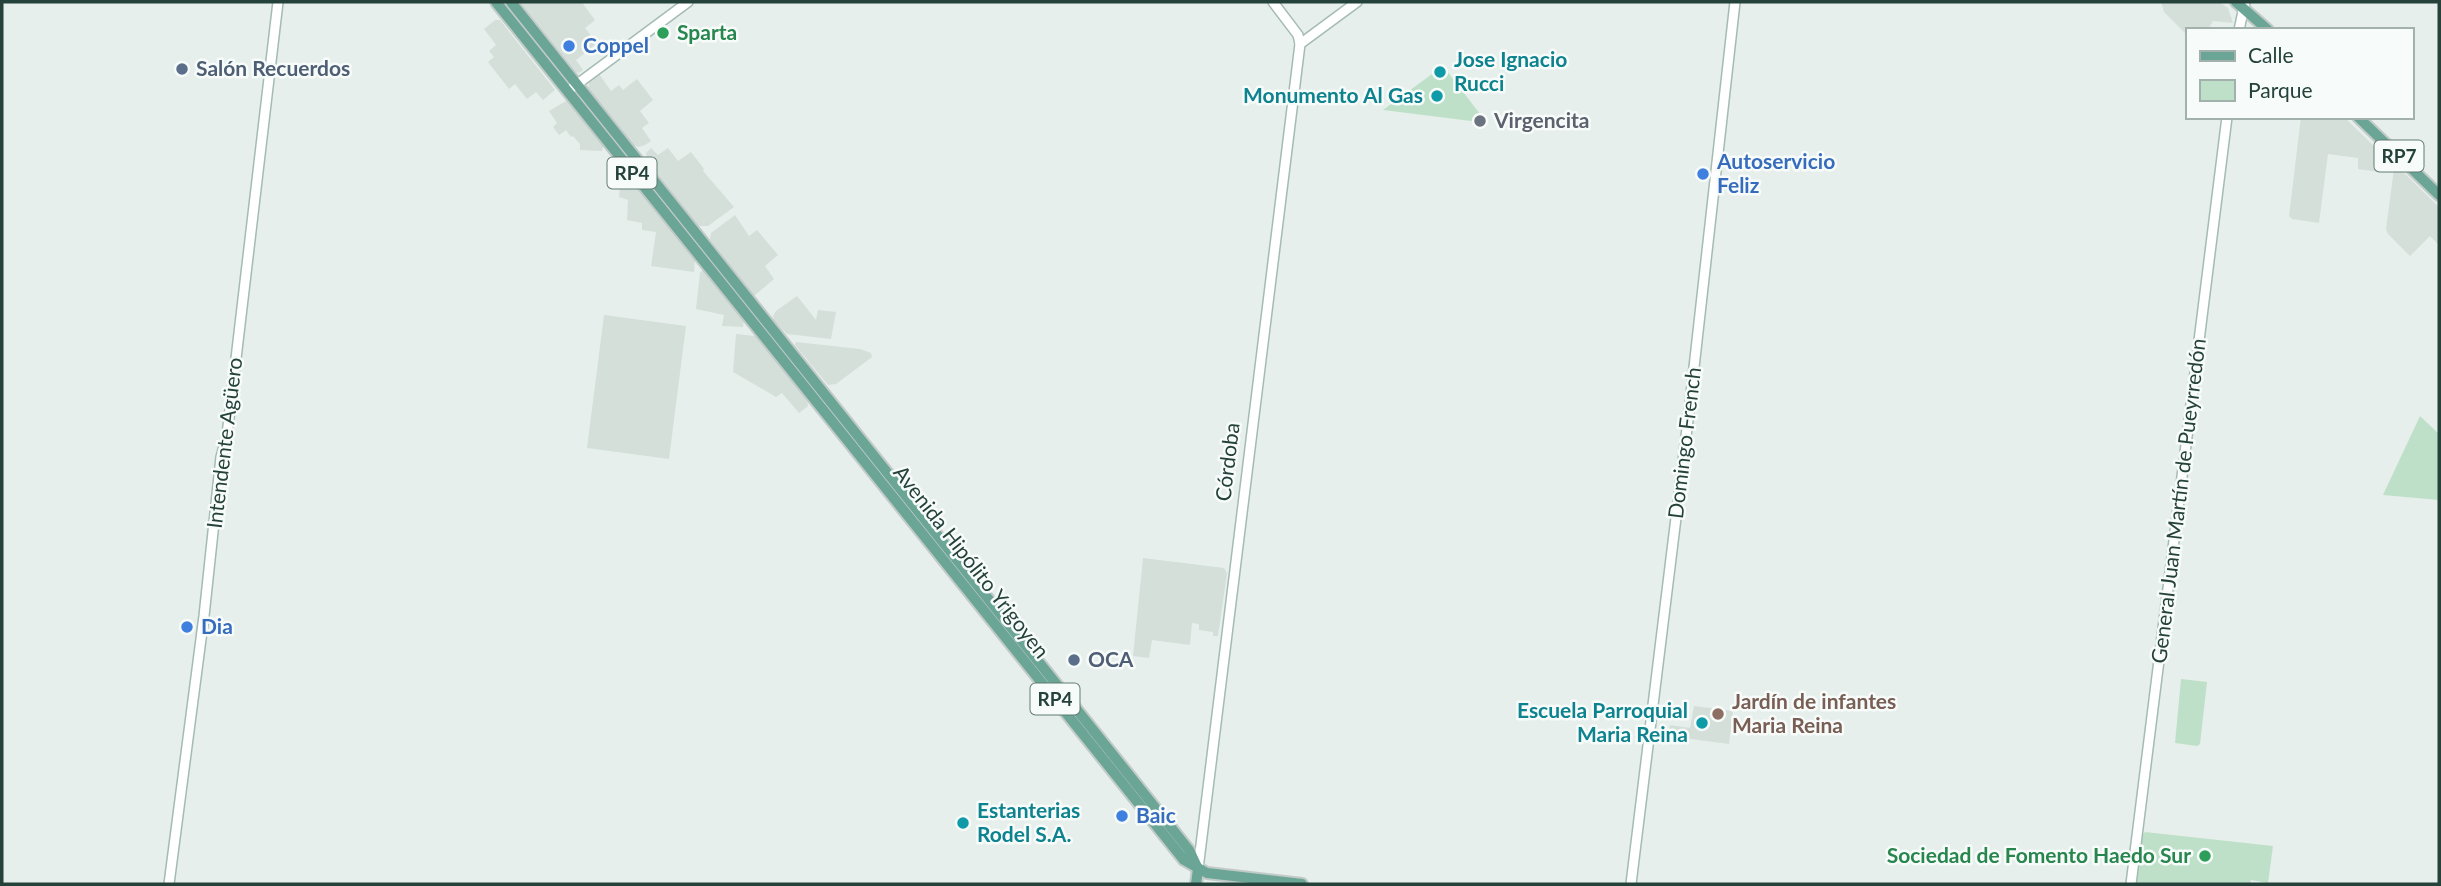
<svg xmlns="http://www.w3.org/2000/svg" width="2441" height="886" font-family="Lato,sans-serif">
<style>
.built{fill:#d4dfda}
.green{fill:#bfe0c8}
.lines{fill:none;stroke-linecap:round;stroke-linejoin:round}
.secondary-casing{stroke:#a4bbb3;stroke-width:12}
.primary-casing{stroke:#c2cac8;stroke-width:14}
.secondary{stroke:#fff;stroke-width:9}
.primary{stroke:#6aa596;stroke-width:10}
.leisure-dot{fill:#2e9e5b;stroke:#f7fbf9;stroke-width:2.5}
.shop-dot{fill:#3f7fe0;stroke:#f7fbf9;stroke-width:2.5}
.service-dot{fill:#5c6f8a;stroke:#f7fbf9;stroke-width:2.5}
.culture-dot{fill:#0f9aa8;stroke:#f7fbf9;stroke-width:2.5}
.worship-dot{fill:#6b7280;stroke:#f7fbf9;stroke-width:2.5}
.education-dot{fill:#8d6e63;stroke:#f7fbf9;stroke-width:2.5}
.labels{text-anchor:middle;stroke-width:5;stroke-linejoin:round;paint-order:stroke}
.shield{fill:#f7fbf9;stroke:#637a73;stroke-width:2}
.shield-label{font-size:19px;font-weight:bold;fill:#24423a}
.leisure-label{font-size:21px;font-weight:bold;fill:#27864d;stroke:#f7fbf9;text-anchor:start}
.shop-label{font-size:21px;font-weight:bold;fill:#366cbe;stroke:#f7fbf9;text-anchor:start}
.culture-label{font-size:21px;font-weight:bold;fill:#0d838f;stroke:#f7fbf9;text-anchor:start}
.service-label{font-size:21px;font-weight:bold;fill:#4e5e75;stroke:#f7fbf9;text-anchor:start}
.worship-label{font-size:21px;font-weight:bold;fill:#5b616d;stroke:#f7fbf9;text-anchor:start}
.street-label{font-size:21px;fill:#24423a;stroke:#f7fbf9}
.education-label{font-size:21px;font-weight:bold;fill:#785e54;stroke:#f7fbf9;text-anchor:start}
</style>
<rect width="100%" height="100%" fill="#e6efeb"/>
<g class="built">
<path d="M520 2H585L583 4 595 20 585 28 597 43 576 60 583 70 579 73 576 72Z"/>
<path d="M2161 2H2219L2228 8 2233 23 2213 21 2208 30H2187V35L2164 12Z"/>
<path d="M495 20H500L555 90 543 100 536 92 527 99 515 84 509 89 488 62 494 57 489 51 496 45 484 29Z"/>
<path d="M599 74 611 91 619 85 623 90 637 79 653 100 640 111 649 123 642 128 651 141 645 145 639 147 633 145 588 88 590 80Z"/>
<path d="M566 101 569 102 604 144 602 151 580 150V144L573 136 571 137 566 130 559 135 553 127 557 123 549 111Z"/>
<path d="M2301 117H2344L2381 153 2379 172 2358 169V158L2328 154 2319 223 2292 219 2289 216Z"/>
<path d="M651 148 658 155 668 148 678 161 691 152 704 169 703 171 734 207 708 226H698L647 161 646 153Z"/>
<path d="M2398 167 2439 207V245L2430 236 2410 256 2388 234 2386 229 2394 169Z"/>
<path d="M628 174 695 258 694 272 651 266 656 232 642 230V223L627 220 628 200 619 197 621 178 623 175Z"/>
<path d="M735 215 749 236 757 230 778 255 765 266 774 279 754 296 710 239 711 233Z"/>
<path d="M705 270 744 319 743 327 722 326 724 315 696 309 700 272Z"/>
<path d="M797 296 816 320 818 310 836 312 831 339 787 334 774 321 773 316 776 311Z"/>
<path d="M604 315 686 326 669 459 587 448Z"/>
<path d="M736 334 755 336 760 339 807 398 808 406 799 413 782 393 776 397 733 372Z"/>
<path d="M796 342 860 349 871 353 872 357 836 384 828 385 795 345Z"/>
<path d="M1143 558 1224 568 1227 573 1218 636H1213V632L1199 630V624L1192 623 1190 645 1152 640 1149 658 1133 656Z"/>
<path d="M1694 706 1733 711 1729 744 1668 736 1670 725 1690 728Z"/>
</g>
<g class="green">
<path d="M1443 66 1487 123 1383 110Z"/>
<path d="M2420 416 2439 434V500L2383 495Z"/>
<path d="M2181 679 2207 682 2200 744 2197 746 2175 743Z"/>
<path d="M2145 832 2273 846 2268 883 2251 880 2250 884H2136L2142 835Z"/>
</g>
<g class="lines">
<defs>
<g id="secondary">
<path d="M2239 30 2245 2"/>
<path d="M1300 44 1357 2"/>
<path d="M572 88 688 2"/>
<path d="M1198 869 1300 44 1298 35 1273 2"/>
<path d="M169 884 204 616 221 457 227 435 278 2"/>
<path d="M1631 884 1689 412 1735 2"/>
<path d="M2131 884 2227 117"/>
</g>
<g id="primary">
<path d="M496 2 1184 860 1207 873 1302 884"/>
<path d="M511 2 1189 850 1198 869"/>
<path d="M2236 2 2268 30"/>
<path d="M2358 117 2439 195"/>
<path d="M1196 884 1198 869"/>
</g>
</defs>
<use href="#secondary" class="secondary-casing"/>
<use href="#primary" class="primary-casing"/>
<use href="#secondary" class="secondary"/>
<use href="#primary" class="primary"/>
</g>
<g class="leisure-dot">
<circle cx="663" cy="33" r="7"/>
<circle cx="2205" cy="856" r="7"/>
</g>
<g class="shop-dot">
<circle cx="569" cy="46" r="7"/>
<circle cx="1703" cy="174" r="7"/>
<circle cx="187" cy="627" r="7"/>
<circle cx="1122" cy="816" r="7"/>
</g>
<g class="service-dot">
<circle cx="182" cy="69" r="7"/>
<circle cx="1074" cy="660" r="7"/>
</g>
<g class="culture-dot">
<circle cx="1440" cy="72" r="7"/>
<circle cx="1437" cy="96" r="7"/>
<circle cx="1702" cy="723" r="7"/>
<circle cx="963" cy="823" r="7"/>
</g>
<circle class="worship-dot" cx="1480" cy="121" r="7"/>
<circle class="education-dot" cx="1718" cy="714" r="7"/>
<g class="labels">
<g class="shield">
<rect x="2374.5" y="140.5" width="49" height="31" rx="5"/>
<rect x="607.5" y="157.5" width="49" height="31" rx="5"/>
<rect x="1030.5" y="683.5" width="49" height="31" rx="5"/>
</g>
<g class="shield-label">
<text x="2399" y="163">RP7</text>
<text x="632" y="180">RP4</text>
<text x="1055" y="706">RP4</text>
</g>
<g class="leisure-label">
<text x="677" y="40">Sparta</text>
<text x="2191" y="863" text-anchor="end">Sociedad de Fomento Haedo Sur</text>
</g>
<g class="shop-label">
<text x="583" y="53">Coppel</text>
<text x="1717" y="169">Autoservicio<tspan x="1717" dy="24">Feliz</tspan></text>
<text x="201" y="634">Dia</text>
<text x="1136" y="823">Baic</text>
</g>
<g class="culture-label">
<text x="1454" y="67">Jose Ignacio<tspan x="1454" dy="24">Rucci</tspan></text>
<text x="1423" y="103" text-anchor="end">Monumento Al Gas</text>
<text x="1688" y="718" text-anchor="end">Escuela Parroquial<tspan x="1688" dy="24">Maria Reina</tspan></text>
<text x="977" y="818">Estanterias<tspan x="977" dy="24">Rodel S.A.</tspan></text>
</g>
<g class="service-label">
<text x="196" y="76">Salón Recuerdos</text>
<text x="1088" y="667">OCA</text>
</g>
<g class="worship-label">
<text x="1494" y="128">Virgencita</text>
</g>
<g class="street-label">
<text transform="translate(225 443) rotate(-83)" y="7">Intendente Agüero</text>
<text transform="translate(1685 443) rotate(-83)" y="7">Domingo French</text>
<text transform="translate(1228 462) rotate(-83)" y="7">Córdoba</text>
<text transform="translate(2179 501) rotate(-83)" y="7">General Juan Martín de Pueyrredón</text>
<text transform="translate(971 562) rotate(52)" y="7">Avenida Hipólito Yrigoyen</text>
</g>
<g class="education-label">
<text x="1732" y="709">Jardín de infantes<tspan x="1732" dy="24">Maria Reina</tspan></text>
</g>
</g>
<rect width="2441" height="886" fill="none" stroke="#24423a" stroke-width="7"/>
<rect x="2186" y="28" width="228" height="91" fill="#f7fbf9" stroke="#a3b1ad" stroke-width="2"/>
<rect x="2200" y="51" width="35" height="10" fill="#6aa596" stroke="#a3b1ad" stroke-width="2"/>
<text x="2248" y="63" font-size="21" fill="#24423a">Calle</text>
<rect x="2200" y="80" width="35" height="21" fill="#bfe0c8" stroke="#a3b1ad" stroke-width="2"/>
<text x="2248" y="98" font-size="21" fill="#24423a">Parque</text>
</svg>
